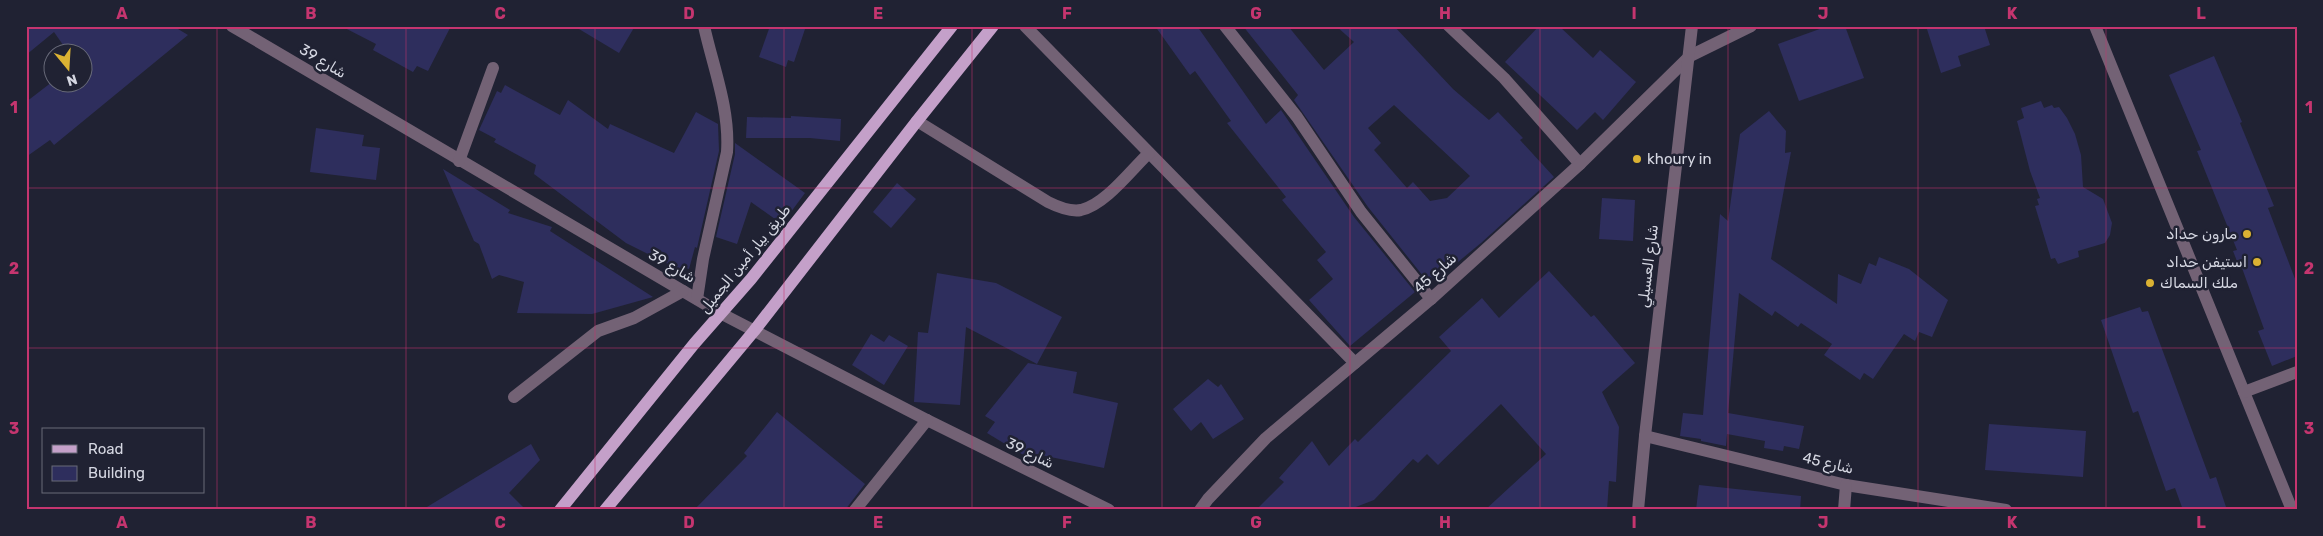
<svg xmlns="http://www.w3.org/2000/svg" width="2323" height="536" font-family="Rubik,Cairo,sans-serif">
<style>
.building{fill:#2e2e5d;fill-rule:evenodd}
.lines{fill:none;stroke-linecap:round;stroke-linejoin:round}
.minor{stroke:#736275;stroke-width:12}
.major{stroke:#c4a0c9;stroke-width:12}
.grid{fill:none;stroke:#c5356f;stroke-width:1;stroke-opacity:0.55}
.poi-dot{fill:#dbb233;stroke:#202233;stroke-width:2}
.labels{text-anchor:middle;stroke-width:5;stroke-linejoin:round;paint-order:stroke}
.street-label{font-size:15px;fill:#d5d7e2;stroke:#202233}
.poi-label{font-size:15px;fill:#d5d7e2;stroke:#202233;text-anchor:start}
.neatline{fill:none;stroke:#c5356f;stroke-width:2}
.grid-label{font-size:16px;text-anchor:middle;font-weight:bold;fill:#c5356f}
</style>
<rect width="100%" height="100%" fill="#202233"/>
<g class="building">
<path d="M26 26H173L188 35 54 145 50 140 26 157V102L52 82H82V52H68L54 32 26 55Z"/>
<path d="M341 26H451L428 71 417 66 413 72 373 50 376 44Z"/>
<path d="M574 26H635L619 53Z"/>
<path d="M770 26H806L794 62 788 60 786 67 759 57Z"/>
<path d="M1155 26H1197L1266 124 1281 110 1354 217 1415 292 1350 346 1309 300 1333 279 1317 260 1326 252 1282 200 1286 197 1227 123 1231 121 1195 71 1190 75Z"/>
<path d="M1243 26H1288L1324 70 1354 42 1336 26H1394L1453 89 1489 120 1498 112 1523 138 1520 140 1554 177 1481 243 1435 281 1432 277 1427 281 1368 207 1294 100 1298 95ZM1394 105 1470 176 1447 198 1430 201 1413 182 1407 188 1374 150 1381 143 1368 128Z"/>
<path d="M1539 26H1559L1593 58 1600 50 1636 82 1603 120 1595 112 1577 130 1505 62Z"/>
<path d="M1828 26H1845L1864 78 1799 101 1778 44Z"/>
<path d="M1926 26H1984L1990 45 1958 56 1961 66 1941 73Z"/>
<path d="M2214 56 2242 122 2240 123 2274 206 2268 208 2297 284V356L2272 366 2258 331 2264 329 2242 268 2240 269 2233 251 2237 250 2197 151 2201 150 2169 75Z"/>
<path d="M505 85 560 115 568 100 608 129 610 124 674 153 696 112 718 124 719 151 697 248 695 247 689 269 686 268 684 272 626 243 534 174 536 165 494 142 496 139 479 130 497 91 501 93Z"/>
<path d="M2041 101 2044 108 2052 105 2054 108 2059 107 2067 118 2075 134 2081 155 2083 187 2103 199 2112 223 2110 235 2105 243 2078 251 2079 257 2058 264 2055 258 2051 259 2035 206 2039 205 2037 199 2040 198 2030 171 2017 121 2024 118 2021 108Z"/>
<path d="M1769 111 1786 131 1785 153 1791 152 1771 259 1837 304 1838 274 1861 284 1869 263 1876 266 1879 257 1909 269 1948 300 1932 337 1919 332 1915 341 1904 334 1873 379 1864 373 1860 380 1824 355 1832 344 1801 323 1798 327 1775 311 1772 316 1739 293 1728 413 1804 426 1799 449 1784 446 1783 451 1764 448 1765 441 1727 434 1726 446 1701 441V439L1680 436 1683 413 1703 415 1720 214 1728 221 1740 134Z"/>
<path d="M791 116 841 119 840 141 810 138H746L747 117 791 118Z"/>
<path d="M316 128 364 135 362 146 380 148 376 180 310 172Z"/>
<path d="M735 143 805 193 782 224 751 202 737 244 716 237 735 154Z"/>
<path d="M443 169 510 210 508 213 552 227 550 231 653 297 592 314 517 313 524 282 499 275 492 279 479 244 474 241Z"/>
<path d="M897 183 916 199 891 228 873 212Z"/>
<path d="M1602 198 1635 200 1633 241 1599 239Z"/>
<path d="M1549 271 1591 317 1594 315 1635 363 1602 392 1619 427 1616 482 1609 481 1607 510H1485L1546 454 1501 404 1438 465 1427 454 1418 463 1413 459 1374 500 1348 510H1256L1284 482 1279 478 1312 441 1329 466 1355 439 1358 442 1451 351 1439 337 1482 298 1499 318Z"/>
<path d="M937 273 996 283 1062 317 1037 364 966 327 960 405 914 402 918 332 928 333Z"/>
<path d="M2140 307 2142 312 2148 311 2210 479 2216 477 2227 510H2183L2175 488 2166 491 2138 411 2133 413 2101 320Z"/>
<path d="M871 334 884 342 889 335 908 346 884 385 852 365Z"/>
<path d="M1028 363 1077 372 1073 393 1118 403 1104 468 1031 453 1030 459 987 433 995 422 985 416Z"/>
<path d="M1208 379 1218 387 1221 384 1244 419 1213 439 1201 422 1191 431 1173 409Z"/>
<path d="M777 412 865 484 845 510H694L747 456 744 453Z"/>
<path d="M1989 424 2086 431 2083 477 1985 470Z"/>
<path d="M531 444 540 460 509 493 526 510H422Z"/>
<path d="M1699 485 1801 496 1800 510H1696Z"/>
</g>
<g class="lines">
<g class="minor">
<path d="M232 26 722 314 927 420 1109 510"/>
<path d="M1025 26 1355 363"/>
<path d="M1225 26 1297 117 1361 212 1431 299"/>
<path d="M1449 26 1504 78 1580 164"/>
<path d="M2095 26 2292 510"/>
<path d="M917 121 1048 202C1058 207 1070 212 1081 210 1105 205 1131 170 1149 153"/>
<path d="M459 161 493 68"/>
<path d="M697 299 703 259 727 152C730 109 713 67 704 26"/>
<path d="M2244 392 2297 372"/>
<path d="M514 397 598 331 634 318 683 291"/>
<path d="M1645 436 1846 485 2006 510"/>
<path d="M855 510 927 420"/>
<path d="M1200 510 1208 499 1266 438 1431 299 1580 164 1690 56 1751 26"/>
<path d="M1638 510 1645 436 1692 26"/>
<path d="M1844 510 1846 485"/>
</g>
<g class="major">
<path d="M560 510 694 344 751 279 952 26"/>
<path d="M605 510 754 331 917 121 993 26"/>
</g>
</g>
<path class="grid" d="M217 26V510M406 26V510M595 26V510M784 26V510M972 26V510M1162 26V510M1350 26V510M1540 26V510M1728 26V510M1918 26V510M2106 26V510M26 188H2297M26 348H2297"/>
<g class="poi-dot">
<circle cx="1637" cy="159" r="5"/>
<circle cx="2247" cy="234" r="5"/>
<circle cx="2257" cy="262" r="5"/>
<circle cx="2150" cy="283" r="5"/>
</g>
<g class="labels">
<g class="street-label">
<text transform="translate(323 61) rotate(31)" y="5">شارع 39</text>
<text transform="translate(745 259) rotate(-51)" y="5">طريق بيار أمين الجميل</text>
<text transform="translate(672 266) rotate(30)" y="5">شارع 39</text>
<text transform="translate(1648 266) rotate(-83)" y="5">شارع العسيلي</text>
<text transform="translate(1435 273) rotate(-42)" y="5">شارع 45</text>
<text transform="translate(1030 453) rotate(26)" y="5">شارع 39</text>
<text transform="translate(1828 463) rotate(13)" y="5">شارع 45</text>
</g>
<g class="poi-label">
<text x="1647" y="164">khoury in</text>
<text x="2237" y="239" text-anchor="end">مارون حداد</text>
<text x="2247" y="267" text-anchor="end">استيفن حداد</text>
<text x="2160" y="288">ملك السماك</text>
</g>
</g>
<rect width="2323" height="536" fill="none" stroke="#202233" stroke-width="55"/>
<rect x="42" y="428" width="162" height="65" fill="#202233" stroke="#686a79"/>
<rect x="52" y="445" width="25" height="8" fill="#c4a0c9" stroke="#686a79"/>
<text x="88" y="454" font-size="15" fill="#d5d7e2">Road</text>
<rect x="52" y="466" width="25" height="15" fill="#2e2e5d" stroke="#686a79"/>
<text x="88" y="478" font-size="15" fill="#d5d7e2">Building</text>
<g transform="translate(68 68) rotate(162)"><circle r="24" fill="#202233" stroke="#686a79"/>
<path d="M0-4L9 19L0 12L-9 19Z" fill="#dbb233"/>
<text y="-8" font-size="14" font-weight="bold" text-anchor="middle" fill="#d5d7e2">N</text>
</g>
<rect x="28" y="28" width="2268" height="480" class="neatline"/>
<g class="grid-label">
<text x="122" y="19">A</text>
<text x="311" y="19">B</text>
<text x="500" y="19">C</text>
<text x="689" y="19">D</text>
<text x="878" y="19">E</text>
<text x="1067" y="19">F</text>
<text x="1256" y="19">G</text>
<text x="1445" y="19">H</text>
<text x="1634" y="19">I</text>
<text x="1823" y="19">J</text>
<text x="2012" y="19">K</text>
<text x="2201" y="19">L</text>
<text x="14" y="113">1</text>
<text x="2309" y="113">1</text>
<text x="14" y="274">2</text>
<text x="2309" y="274">2</text>
<text x="14" y="434">3</text>
<text x="2309" y="434">3</text>
<text x="122" y="528">A</text>
<text x="311" y="528">B</text>
<text x="500" y="528">C</text>
<text x="689" y="528">D</text>
<text x="878" y="528">E</text>
<text x="1067" y="528">F</text>
<text x="1256" y="528">G</text>
<text x="1445" y="528">H</text>
<text x="1634" y="528">I</text>
<text x="1823" y="528">J</text>
<text x="2012" y="528">K</text>
<text x="2201" y="528">L</text>
</g>
</svg>
